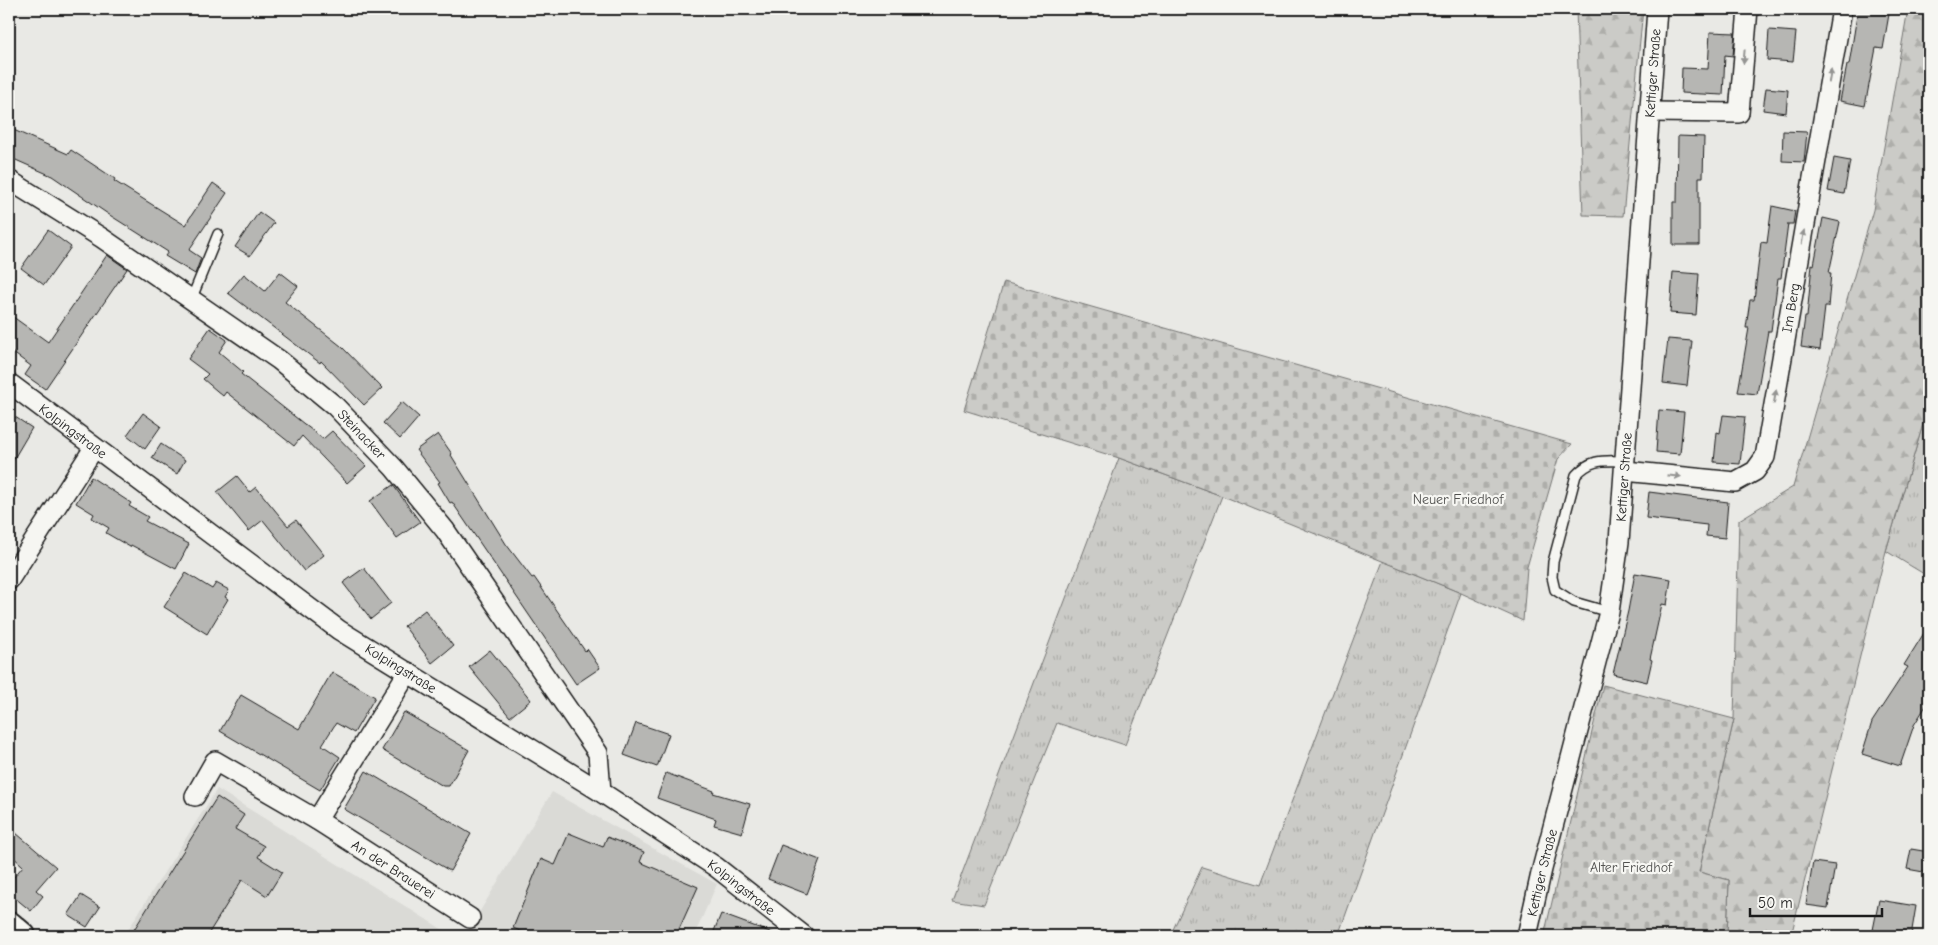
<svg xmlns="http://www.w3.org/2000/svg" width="1938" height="945" font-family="'Comic Neue',sans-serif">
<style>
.built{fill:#dadad6}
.grass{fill:url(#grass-tufts);stroke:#747472}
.forest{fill:url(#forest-firs);stroke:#747472}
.cemetery{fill:url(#cemetery-stones);stroke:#747472}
.building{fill:#b6b6b3;stroke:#1c1c1c}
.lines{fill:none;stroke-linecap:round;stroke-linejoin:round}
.lane-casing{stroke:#1c1c1c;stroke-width:12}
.street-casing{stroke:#1c1c1c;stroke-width:22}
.secondary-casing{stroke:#1c1c1c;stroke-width:30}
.lane{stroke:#f6f6f2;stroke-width:9}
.street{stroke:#f6f6f2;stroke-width:19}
.secondary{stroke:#f6f6f2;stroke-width:26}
.oneway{fill:#949492}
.labels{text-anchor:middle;stroke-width:4.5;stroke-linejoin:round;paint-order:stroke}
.street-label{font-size:14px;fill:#1c1c1c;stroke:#f6f6f2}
.park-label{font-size:14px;fill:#51514f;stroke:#f6f6f2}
</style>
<defs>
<pattern id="grass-tufts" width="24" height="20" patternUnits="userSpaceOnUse" patternTransform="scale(1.25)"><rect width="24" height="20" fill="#cbcbc7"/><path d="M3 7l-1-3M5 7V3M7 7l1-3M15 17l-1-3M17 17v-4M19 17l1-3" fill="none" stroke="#aeaeaa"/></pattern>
<pattern id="forest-firs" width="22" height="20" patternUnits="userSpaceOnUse" patternTransform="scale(1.25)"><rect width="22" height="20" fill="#cbcbc7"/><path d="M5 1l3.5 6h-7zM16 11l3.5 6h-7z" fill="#aeaeaa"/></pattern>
<pattern id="cemetery-stones" width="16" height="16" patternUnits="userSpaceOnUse" patternTransform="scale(1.25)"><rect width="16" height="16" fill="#cbcbc7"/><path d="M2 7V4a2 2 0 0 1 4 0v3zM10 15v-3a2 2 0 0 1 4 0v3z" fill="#aeaeaa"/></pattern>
</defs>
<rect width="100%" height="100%" fill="#e9e9e5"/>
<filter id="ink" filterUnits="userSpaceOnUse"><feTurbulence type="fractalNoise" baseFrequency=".02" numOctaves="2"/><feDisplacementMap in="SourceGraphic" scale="10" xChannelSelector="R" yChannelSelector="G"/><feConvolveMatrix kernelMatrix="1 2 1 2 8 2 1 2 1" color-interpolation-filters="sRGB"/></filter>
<g filter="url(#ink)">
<g class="built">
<path d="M217 789 453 936H124Z"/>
<path d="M552 792 717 884 694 936H465Z"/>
</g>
<g class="grass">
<path d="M1929 395V577L1886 551 1925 417Z"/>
<path d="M1119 458 1222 496 1125 745 1057 723 984 905 952 900Z"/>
<path d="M1383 561 1461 593 1338 936H1170L1202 867 1260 885Z"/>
</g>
<g class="forest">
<path d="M1576 9H1643L1623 216 1583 215Z"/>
<path d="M1908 9H1929V395L1925 417 1886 551 1791 936H1727L1729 880 1699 872 1734 719 1739 520 1793 487 1873 210Z"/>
</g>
<g class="cemetery">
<path d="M1004 282 1572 444 1558 459 1527 567 1523 621 1461 593 1222 496 1119 458 964 410Z"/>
<path d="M1603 685 1734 719 1699 872 1729 880 1727 936H1544Z"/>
</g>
<g class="building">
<path d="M1858 9 1889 14 1883 49 1876 48 1865 106 1840 101 1847 65H1849Z"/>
<path d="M1769 30 1796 32 1793 62 1767 60Z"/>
<path d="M1710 32 1735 33 1733 56 1725 55 1723 95 1681 93 1682 68 1708 69Z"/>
<path d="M1766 88 1788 90 1786 113 1763 110Z"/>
<path d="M9 128 68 154 71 150 115 179 114 181 185 225 213 183 227 193 189 250 201 258 195 274 165 256 168 252 108 214 52 176 9 157Z"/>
<path d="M1783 131 1807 132 1804 162 1782 161Z"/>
<path d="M1678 136 1704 137 1703 177H1699V245H1673V202H1677Z"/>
<path d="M1834 158 1850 161 1844 194 1828 191Z"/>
<path d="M1772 206 1795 211 1793 224H1788L1781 278H1778L1771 331H1768L1757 394 1738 392 1749 328H1746L1750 300H1754L1761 242 1767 243Z"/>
<path d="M259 212 274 223 250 256 235 247Z"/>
<path d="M1823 218 1840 222 1829 273H1831L1828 307H1825L1820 350 1801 347 1805 317H1807L1812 264 1814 265Z"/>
<path d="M48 230 71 247 44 285 21 268Z"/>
<path d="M107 255 127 269 45 389 25 375 31 366 9 350V314L48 342Z"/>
<path d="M280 272 298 286 285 302 341 346 382 388 364 405 321 361 320 363 228 293 244 274 265 291Z"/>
<path d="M1673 272 1699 274 1696 315 1670 313Z"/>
<path d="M210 328 227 340 219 352 243 372 241 374 323 439 332 431 366 466 347 483 302 436 294 446 226 392 223 396 203 379 208 374 188 359Z"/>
<path d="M1668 339 1692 341 1687 386 1663 383Z"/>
<path d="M402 402 419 417 400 439 383 423Z"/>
<path d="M1659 410 1684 412 1680 454 1656 452Z"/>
<path d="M9 413 32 428 9 467Z"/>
<path d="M143 413 161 426 145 449 127 435Z"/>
<path d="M1723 415 1745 417 1740 464 1714 462 1717 432 1720 433Z"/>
<path d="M438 434 452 454 451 455 506 544 532 578 534 577 585 651 587 649 600 668 576 684 452 502 450 503 438 483 440 482 416 450Z"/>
<path d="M161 444 185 460 177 474 152 458Z"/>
<path d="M237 476 250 492 256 487 288 526 296 520 324 555 304 571 263 520 249 531 217 492Z"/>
<path d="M91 477 131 503 129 506 148 517 145 521 189 544 176 569 131 545 130 547 106 533 109 528 92 518 94 514 76 503Z"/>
<path d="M393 485 420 522 397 538 370 501Z"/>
<path d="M1649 492 1728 502 1725 538 1706 536 1707 525 1646 518Z"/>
<path d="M364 568 391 603 371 619 343 583Z"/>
<path d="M186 573 212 589 216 583 229 590 225 597 228 599 207 634 164 607Z"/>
<path d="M1635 573 1671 579 1667 605 1662 604 1650 659 1652 660 1647 682 1613 674 1628 611Z"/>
<path d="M425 610 453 646 432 663 404 626Z"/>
<path d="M1929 625V701L1914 725 1900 766 1862 754 1872 722 1908 667 1904 665Z"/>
<path d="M490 650 531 700 510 717 469 667Z"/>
<path d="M332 672 375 697 354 733 336 723 322 745 340 757 320 790 220 731 241 695 299 729Z"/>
<path d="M404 712 469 750 449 786H443L382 750Z"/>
<path d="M636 723 669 734 657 767 624 755Z"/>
<path d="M366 771 471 834 450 871 344 809Z"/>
<path d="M666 773 714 791 713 793 750 804 742 833 714 825 716 819 657 798Z"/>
<path d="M217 797 244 815 235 829 264 846 258 857 282 872 267 896 242 880 207 936H130Z"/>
<path d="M16 833 56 867 36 890 43 896 31 911 9 893V883L23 866 9 853V842Z"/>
<path d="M569 833 603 847 607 837 644 852 640 862 698 887 676 936H532L513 928 541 859 555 865Z"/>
<path d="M781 845 820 860 807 894 768 879Z"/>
<path d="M1911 849 1929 852V873L1907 869Z"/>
<path d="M1813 862 1835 865 1828 908 1806 905Z"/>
<path d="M81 895 100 907 87 927 68 915Z"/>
<path d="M1879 900 1916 906 1911 936 1873 930Z"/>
<path d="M721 914 778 935V936H712Z"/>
</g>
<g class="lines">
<defs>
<g id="lane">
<path d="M191 300 218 234"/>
<path d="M1609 612 1574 602 1555 590 1552 577 1553 562 1576 475C1592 458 1603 461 1626 461"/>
</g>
<g id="street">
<path d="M1650 112 1739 113 1748 9"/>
<path id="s1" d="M9 180 102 238 279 360 335 406 394 468 445 530 598 753 601 792"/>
<path id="s2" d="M9 383 339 630 601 792 716 867 804 936"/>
<path id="s3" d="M1625 471 1735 482 1755 471 1765 457 1842 9"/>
<path d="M9 580 94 448"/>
<path id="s4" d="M195 796 215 761 317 820 470 918"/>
<path d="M317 820 408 672"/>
<path id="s5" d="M1527 936 1542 869 1609 612 1619 542 1657 9"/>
</g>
<path id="secondary" d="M9 925 22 936"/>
</defs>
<use href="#lane" class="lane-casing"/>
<use href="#street" class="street-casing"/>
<use href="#secondary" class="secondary-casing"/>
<use href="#lane" class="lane"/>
<use href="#street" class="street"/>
<use href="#secondary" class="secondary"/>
</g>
<defs><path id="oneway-solid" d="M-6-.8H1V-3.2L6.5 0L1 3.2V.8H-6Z" transform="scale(1.25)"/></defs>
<g class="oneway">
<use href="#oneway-solid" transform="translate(1744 57) rotate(95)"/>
<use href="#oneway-solid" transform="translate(1830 76) rotate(-80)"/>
<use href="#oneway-solid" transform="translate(1803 237) rotate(-80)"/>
<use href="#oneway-solid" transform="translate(1775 397) rotate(-80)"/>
<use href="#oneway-solid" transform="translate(1674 476) rotate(6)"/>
</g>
</g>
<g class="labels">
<g class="street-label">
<text dy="5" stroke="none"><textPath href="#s5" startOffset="875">Kettiger Straße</textPath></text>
<text dy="5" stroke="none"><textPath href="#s3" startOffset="302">Im Berg</textPath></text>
<text dy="5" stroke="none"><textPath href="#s2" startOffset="80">Kolpingstraße</textPath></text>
<text dy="5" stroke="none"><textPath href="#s1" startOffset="436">Steinacker</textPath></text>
<text dy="5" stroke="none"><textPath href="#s5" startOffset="470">Kettiger Straße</textPath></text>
<text dy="5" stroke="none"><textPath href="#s2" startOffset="485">Kolpingstraße</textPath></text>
<text dy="5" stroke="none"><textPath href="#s4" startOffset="249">An der Brauerei</textPath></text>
<text dy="5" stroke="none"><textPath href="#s5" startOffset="65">Kettiger Straße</textPath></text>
<text dy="5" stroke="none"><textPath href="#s2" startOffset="890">Kolpingstraße</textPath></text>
</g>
<g class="park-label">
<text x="1458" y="504">Neuer Friedhof</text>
<text x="1631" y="872">Alter Friedhof</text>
</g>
</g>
<rect width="1938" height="945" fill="none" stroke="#f6f6f2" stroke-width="30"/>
<rect x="15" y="15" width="1908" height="915" fill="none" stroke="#1c1c1c" stroke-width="2" filter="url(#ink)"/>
<path d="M1750 908v8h132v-8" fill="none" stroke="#1c1c1c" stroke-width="2.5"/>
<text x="1758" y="908" font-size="15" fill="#1c1c1c" stroke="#f6f6f2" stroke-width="4" paint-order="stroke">50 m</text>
</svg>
